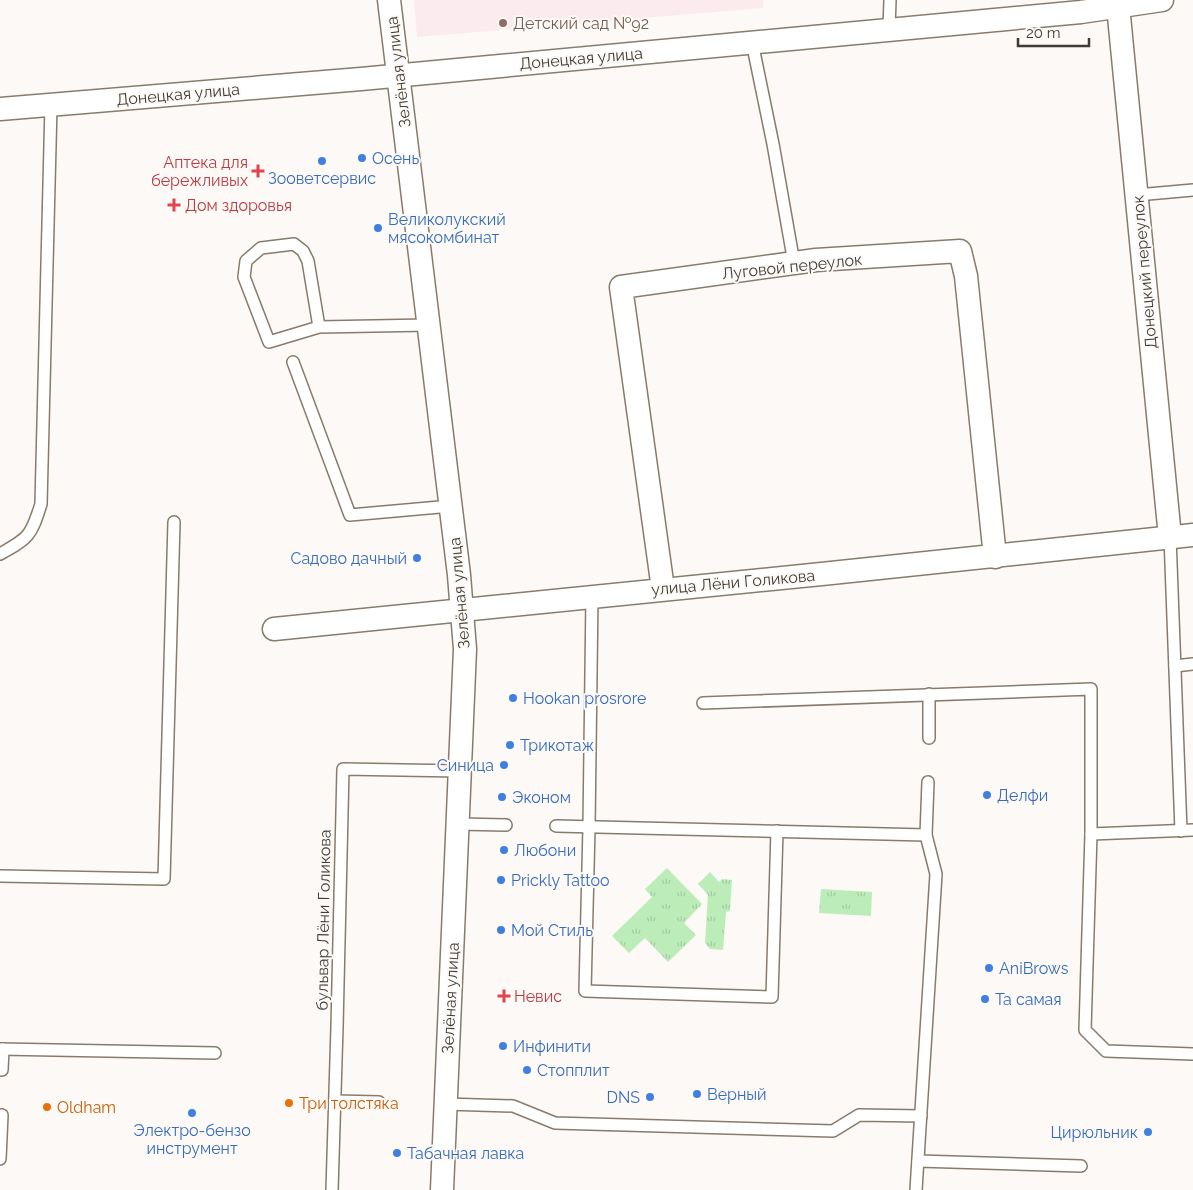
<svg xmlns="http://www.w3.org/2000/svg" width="1193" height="1190" font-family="Raleway,sans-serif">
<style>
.education{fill:#fcebee}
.park{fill:url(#park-tufts)}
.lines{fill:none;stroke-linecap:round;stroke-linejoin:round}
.service-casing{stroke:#897b6b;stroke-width:14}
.minor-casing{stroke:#897b6b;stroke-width:25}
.service{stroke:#fff;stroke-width:11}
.minor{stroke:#fff;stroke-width:22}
.education-dot{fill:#8d6e63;stroke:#fcf9f6;stroke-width:2}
.shop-dot{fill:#3f7fe0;stroke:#fcf9f6;stroke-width:2}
.health-dot{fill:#e0444e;stroke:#fcf9f6;stroke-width:2}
.food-dot{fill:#e8710a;stroke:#fcf9f6;stroke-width:2}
.labels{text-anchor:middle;stroke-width:4;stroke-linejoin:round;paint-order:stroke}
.education-label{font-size:16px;fill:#785e54;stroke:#fcf9f6;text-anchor:start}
.street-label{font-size:16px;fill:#413b34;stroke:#fcf9f6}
.shop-label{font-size:16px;fill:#366cbe;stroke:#fcf9f6;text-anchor:start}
.health-label{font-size:16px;fill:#be3a42;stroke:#fcf9f6;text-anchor:start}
.food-label{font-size:16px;fill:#c56008;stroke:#fcf9f6;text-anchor:start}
</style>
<defs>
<pattern id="park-tufts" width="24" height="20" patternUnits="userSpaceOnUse" patternTransform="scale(1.25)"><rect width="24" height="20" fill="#bcedb9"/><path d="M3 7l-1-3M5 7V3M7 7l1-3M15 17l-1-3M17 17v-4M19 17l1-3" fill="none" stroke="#a3cca0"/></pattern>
</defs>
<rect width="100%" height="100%" fill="#fcf9f6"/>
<path class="education" d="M414 0H763V8L417 37Z"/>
<g class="park">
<path d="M667 868 702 904 684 923 696 935 668 962 645 938 629 953 612 936 652 897 645 889Z"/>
<path d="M710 872 719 882 722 879 732 880 730 911 726 912 723 950 710 949 705 943 708 895 698 884Z"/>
<path d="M821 889 872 892 871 916 819 913Z"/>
</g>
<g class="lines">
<defs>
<g id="service">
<path d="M889 29 890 0"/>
<path d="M752 42 773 144 794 263"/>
<path d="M1137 195 1193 190"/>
<path d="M319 327 308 261 303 251 294 244 261 248 246 261 244 277 269 342 319 327 428 325"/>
<path d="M293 362 350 515 451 506"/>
<path d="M1170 537 1181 831"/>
<path d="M0 554C29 538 31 536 41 504L51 105"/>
<path d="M592 596 589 827 585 991 772 997 777 831"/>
<path d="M1175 666 1193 664"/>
<path d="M929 694V738"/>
<path d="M703 703 1091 689V834L1085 1030 1106 1051 1193 1054"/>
<path d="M458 824 506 825"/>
<path d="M556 826 926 835"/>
<path d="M1091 834 1193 830"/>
<path d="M0 876 164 879 174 522"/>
<path d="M0 1049 215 1053"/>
<path d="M2 1070 3 1049"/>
<path d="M335 1101 379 1102"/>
<path d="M446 1104 513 1106 555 1123 833 1131 859 1115 921 1116"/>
<path d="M0 1159 2 1115"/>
<path d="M918 1161 1081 1166"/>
<path d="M332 1190 337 1027 343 769 460 771"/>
<path d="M916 1190 936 874 926 835 928 782"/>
</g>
<g id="minor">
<path d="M389 0 459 575 465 649 442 1190"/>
<path d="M1118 6 1170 537"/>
<path d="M0 109 361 79 1081 12 1162 0"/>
<path d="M663 589 621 287 816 260 960 251 966 276 995 557"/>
<path d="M274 629C580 597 887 569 1193 535"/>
</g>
</defs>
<use href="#service" class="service-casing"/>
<use href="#minor" class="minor-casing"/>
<use href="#service" class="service"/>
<use href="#minor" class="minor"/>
</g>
<circle class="education-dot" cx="503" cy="23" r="5"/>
<g class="shop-dot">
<circle cx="362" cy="158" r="5"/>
<circle cx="322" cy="161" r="5"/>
<circle cx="378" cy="228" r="5"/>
<circle cx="417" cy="558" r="5"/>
<circle cx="513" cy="698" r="5"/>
<circle cx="510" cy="745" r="5"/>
<circle cx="504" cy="765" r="5"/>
<circle cx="987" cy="795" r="5"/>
<circle cx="502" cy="797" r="5"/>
<circle cx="504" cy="850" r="5"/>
<circle cx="501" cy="880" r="5"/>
<circle cx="501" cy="930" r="5"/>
<circle cx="989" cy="968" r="5"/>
<circle cx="985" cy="999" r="5"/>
<circle cx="503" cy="1046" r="5"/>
<circle cx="527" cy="1070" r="5"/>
<circle cx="697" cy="1094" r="5"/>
<circle cx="650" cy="1097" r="5"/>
<circle cx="192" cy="1113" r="5"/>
<circle cx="1148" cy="1132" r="5"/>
<circle cx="397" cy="1153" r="5"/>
</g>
<g class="health-dot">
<path d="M255.5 163.5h5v5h5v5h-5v5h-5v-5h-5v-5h5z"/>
<path d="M171.5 197.5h5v5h5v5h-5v5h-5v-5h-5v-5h5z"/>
<path d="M501.5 988.5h5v5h5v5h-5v5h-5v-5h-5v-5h5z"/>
</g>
<g class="food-dot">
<circle cx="289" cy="1103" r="5"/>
<circle cx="47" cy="1107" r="5"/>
</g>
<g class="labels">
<g class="education-label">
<text x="513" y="29">Детский сад №92</text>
</g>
<g class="street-label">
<text transform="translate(581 58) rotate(-5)" y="6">Донецкая улица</text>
<text transform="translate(398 72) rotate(-97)" y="6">Зелёная улица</text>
<text transform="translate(178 94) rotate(-5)" y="6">Донецкая улица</text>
<text transform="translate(792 266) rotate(-6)" y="6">Луговой переулок</text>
<text transform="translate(1144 272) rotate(-95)" y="6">Донецкий переулок</text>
<text transform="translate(733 582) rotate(-5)" y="6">улица Лёни Голикова</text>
<text transform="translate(459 593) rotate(-95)" y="6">Зелёная улица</text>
<text transform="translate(323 920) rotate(-89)" y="6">бульвар Лёни Голикова</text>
<text transform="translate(450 998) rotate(-87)" y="6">Зелёная улица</text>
</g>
<g class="shop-label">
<text x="372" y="164">Осень</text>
<text x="322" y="184" text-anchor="middle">Зооветсервис</text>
<text x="388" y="225">Великолукский<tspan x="388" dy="18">мясокомбинат</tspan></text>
<text x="407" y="564" text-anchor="end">Садово дачный</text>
<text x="523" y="704">Hookan prosrore</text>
<text x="520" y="751">Трикотаж</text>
<text x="494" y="771" text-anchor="end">Синица</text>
<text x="997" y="801">Делфи</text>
<text x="512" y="803">Эконом</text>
<text x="514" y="856">Любони</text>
<text x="511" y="886">Prickly Tattoo</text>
<text x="511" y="936">Мой Стиль</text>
<text x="999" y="974">AniBrows</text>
<text x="995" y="1005">Та самая</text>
<text x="513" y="1052">Инфинити</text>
<text x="537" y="1076">Стопплит</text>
<text x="707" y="1100">Верный</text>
<text x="640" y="1103" text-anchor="end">DNS</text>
<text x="192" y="1136" text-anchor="middle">Электро-бензо<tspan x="192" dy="18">инструмент</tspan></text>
<text x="1138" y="1138" text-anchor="end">Цирюльник</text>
<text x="407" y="1159">Табачная лавка</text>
</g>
<g class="health-label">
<text x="248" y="168" text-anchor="end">Аптека для<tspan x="248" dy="18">бережливых</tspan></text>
<text x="185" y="211">Дом здоровья</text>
<text x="514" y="1002">Невис</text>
</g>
<g class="food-label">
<text x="299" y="1109">Три толстяка</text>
<text x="57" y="1113">Oldham</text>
</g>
</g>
<path d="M1018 38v8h71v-8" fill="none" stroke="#413b34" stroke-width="2.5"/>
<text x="1026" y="38" font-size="15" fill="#413b34" stroke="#fcf9f6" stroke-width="4" paint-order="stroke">20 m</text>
</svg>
